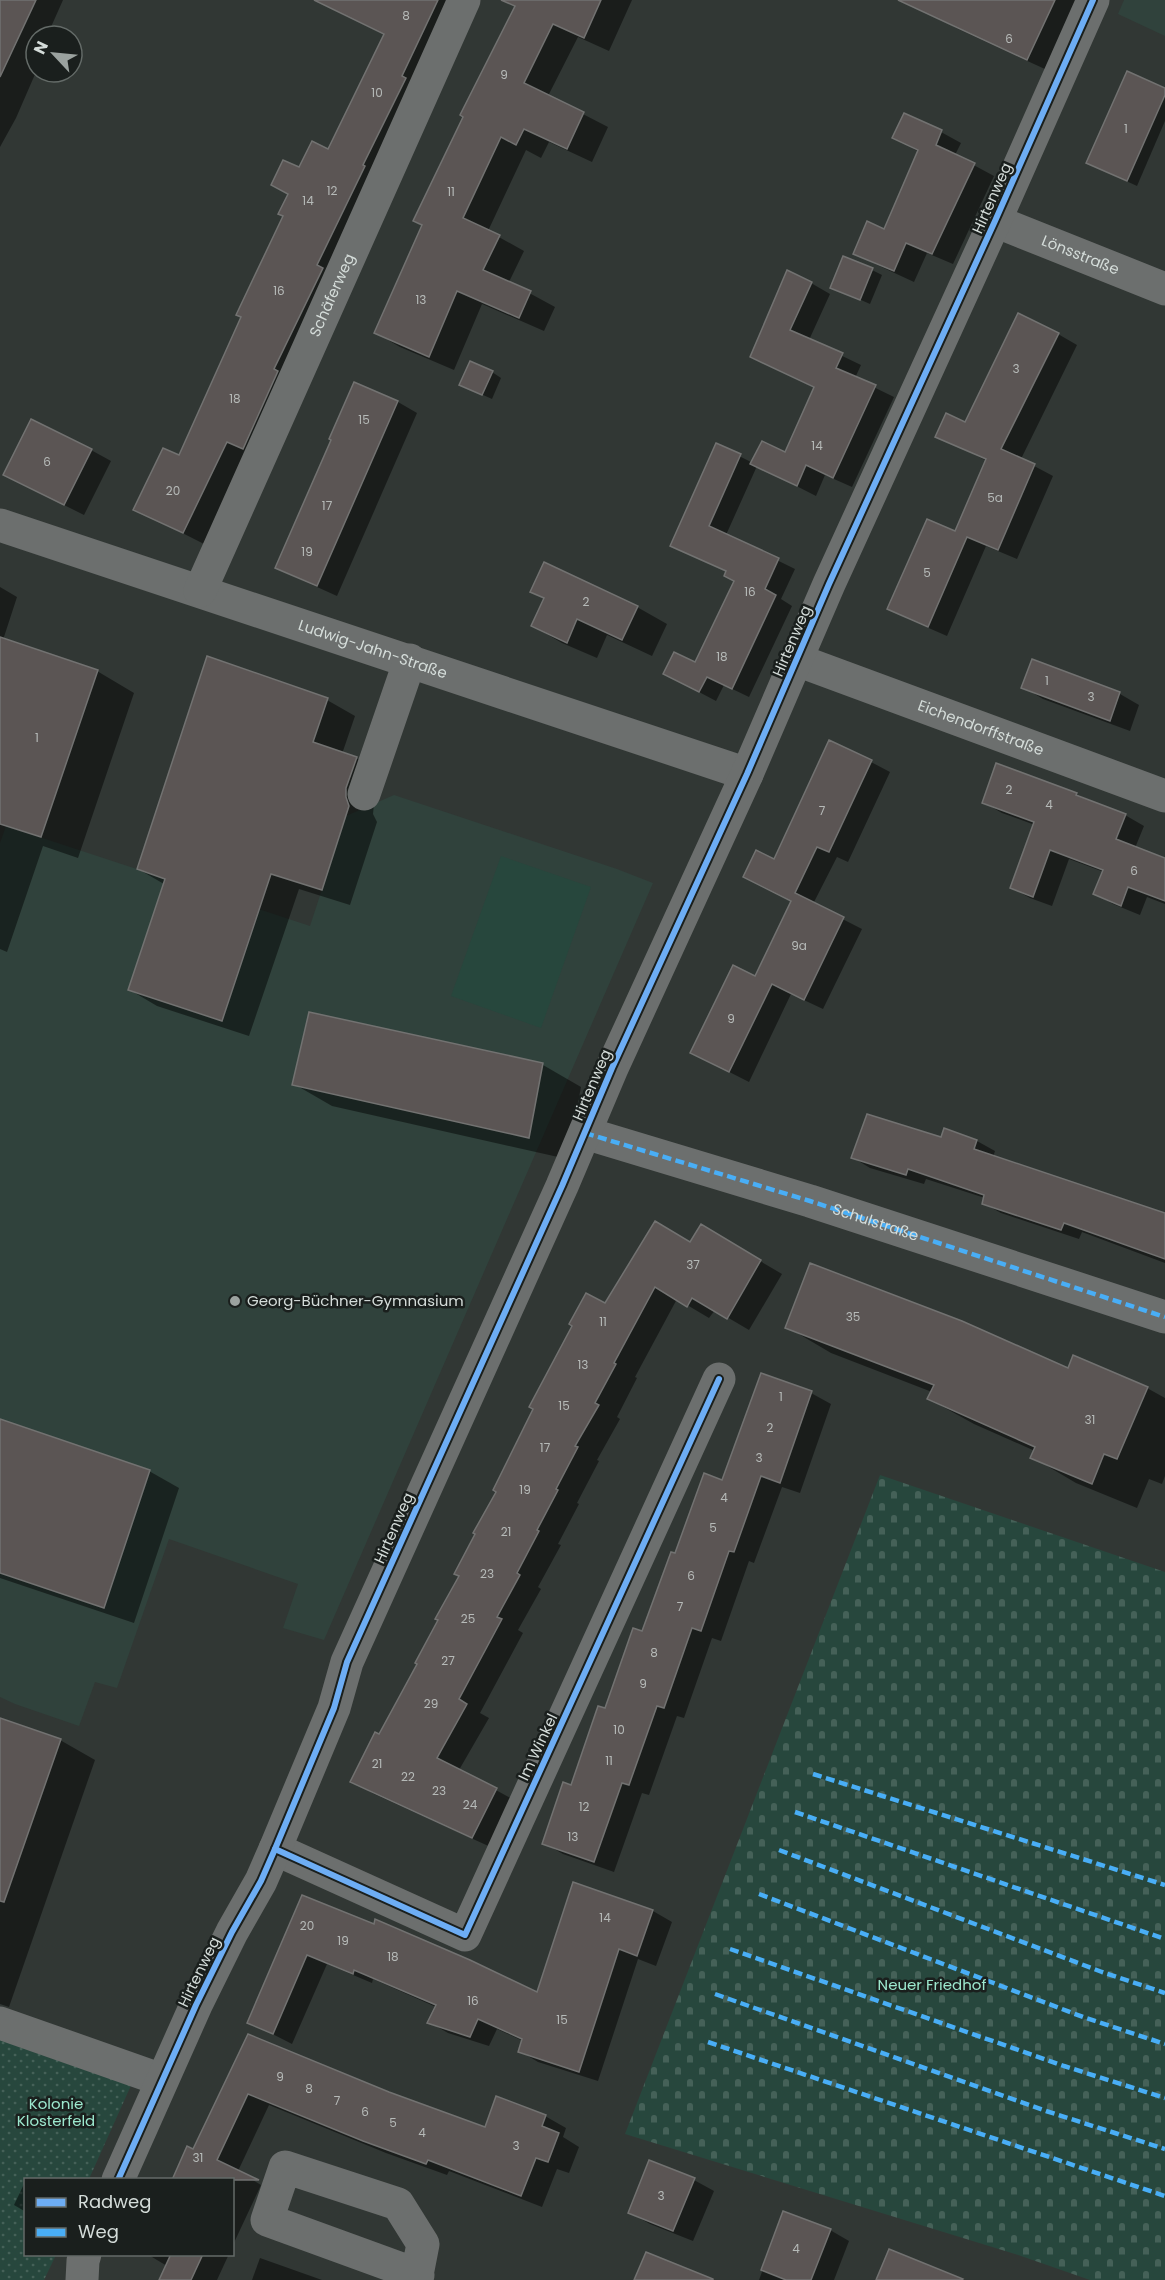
<svg xmlns="http://www.w3.org/2000/svg" width="1165" height="2280" font-family="Poppins,sans-serif">
<style>
.built{fill:#30423c}
.grass{fill:#27473d}
.cemetery{fill:url(#cemetery-stones)}
.garden{fill:url(#garden-dots)}
.shadow{fill:#0007}
.building{fill:#5b5554;stroke:#727271;stroke-width:1.5}
.lines{fill:none;stroke-linecap:round;stroke-linejoin:round}
.minor{stroke:#6c6f6e;stroke-width:33}
.quiet{stroke:#49aef6;stroke-width:4.5;stroke-dasharray:9 4.5;stroke-linecap:butt}
.cycleway-casing{stroke:#1a1f1d;stroke-width:10}
.cycleway{stroke:#6dadf4;stroke-width:6}
.poi-dot{fill:#9ba29f;stroke:#1a1f1d;stroke-width:2}
.labels{text-anchor:middle;stroke-width:5;stroke-linejoin:round;paint-order:stroke}
.number-label{font-size:12px;fill:#b6bab8}
.street-label{font-size:15px;fill:#d4dcd9;stroke:#1a1f1d}
.poi-label{font-size:15px;fill:#d4dcd9;stroke:#1a1f1d;text-anchor:start}
.park-label{font-size:15px;fill:#9ce8ce;stroke:#1a1f1d}
</style>
<defs>
<pattern id="cemetery-stones" width="16" height="16" patternUnits="userSpaceOnUse" patternTransform="scale(1.5)"><rect width="16" height="16" fill="#27473d"/><path d="M2 7V4a2 2 0 0 1 4 0v3zM10 15v-3a2 2 0 0 1 4 0v3z" fill="#456158"/></pattern>
<pattern id="garden-dots" width="8" height="8" patternUnits="userSpaceOnUse" patternTransform="scale(1.5)"><rect width="8" height="8" fill="#27473d"/><path d="M2 2h.1M6 6h.1" fill="none" stroke="#456158" stroke-width="1.8" stroke-linecap="round"/></pattern>
</defs>
<rect width="100%" height="100%" fill="#313734"/>
<g class="built">
<path d="M1124 0H1165V36L1118 14Z"/>
<path d="M394 795 617 869 653 883 324 1640 283 1628 298 1584 169 1539 117 1688 95 1682 79 1726 15 1704 0 1697V843L6 826 310 926 346 816Z"/>
</g>
<path class="grass" d="M501 856 591 887 541 1028 451 996Z"/>
<path class="cemetery" d="M880 1475 1165 1572V2280H1090L1015 2254 625 2134Z"/>
<path class="garden" d="M0 2033 133 2081 89 2179 26 2180V2254L56 2255 44 2280H0Z"/>
<g class="shadow">
<path d="M0 0H63L47 36H36V72L16 118 0 147Z"/>
<path d="M324 0H465L204 544 135 509 180 457 285 216 300 169 329 151 386 35 344 15 323 3Z"/>
<path d="M516 0H632L609 51 578 37 548 96 608 127 592 162 549 142 541 158 526 150 488 231 524 251 509 282 555 307 544 331 482 304 454 370 400 347 376 333 516 6Z"/>
<path d="M946 0H1078L1047 70 958 29 938 18Z"/>
<path d="M1165 90V121L1137 186 1098 168Z"/>
<path d="M941 132 961 143 955 155 994 176 953 264 927 253 914 282 875 264 855 253 885 231 919 152 894 138Z"/>
<path d="M872 270 882 275 870 304 832 287Z"/>
<path d="M811 283 830 294 809 340 861 365 855 378 894 397 852 487 825 475 816 496 757 466 726 535 795 569 781 599 792 606 749 697 724 685 716 701 665 674 695 664 736 582 727 572 672 545 717 445 753 463 786 454 815 388 752 357Z"/>
<path d="M1058 334 1077 345 1021 459 1053 476 1017 559 986 546 947 636 908 619 889 608 956 533 987 461 937 436 966 424Z"/>
<path d="M492 372 501 378 492 399 461 385Z"/>
<path d="M355 384 398 402 417 413 337 596 297 578 277 567Z"/>
<path d="M91 450 111 461 84 515 4 475Z"/>
<path d="M545 564 637 607 667 624 652 656 607 635 597 658 562 643 533 626 545 599 532 592Z"/>
<path d="M0 587 17 597 3 640 97 671 134 693 78 858 43 846 7 952 0 949Z"/>
<path d="M1033 661 1120 694 1139 705 1130 731 1043 699 1023 687Z"/>
<path d="M327 700 355 716 342 754 356 758 384 774 374 804 373 814 377 822 350 905 299 889 249 1036 157 1006 130 990 164 884 138 869Z"/>
<path d="M871 762 890 772 848 862 837 857 813 904 862 929 823 1009 791 994 749 1082 692 1053 755 978 792 902 745 877 775 861Z"/>
<path d="M1076 794 1125 815 1144 826 1135 848 1165 860V904L1147 897 1140 915 1113 904 1095 894 1104 872 1069 859 1052 906 1030 898 1012 888 1035 825 1002 813 983 802Z"/>
<path d="M310 1013 543 1065 581 1087 567 1159 332 1106 294 1084Z"/>
<path d="M945 1130 977 1141 995 1151 993 1157 1165 1215V1263L1082 1232 1079 1239 1001 1213 983 1203 985 1198 926 1179 924 1184 870 1168 852 1157 942 1139Z"/>
<path d="M701 1226 782 1274 749 1330 715 1310 709 1318 677 1299 635 1377 637 1378 617 1417 620 1419 597 1460 599 1461 577 1503 579 1504 558 1544 561 1545 538 1587 541 1589 518 1630 523 1633 480 1713 489 1718 459 1770 518 1802 495 1849 374 1794 352 1781 379 1736 606 1305 691 1243Z"/>
<path d="M787 1327 1069 1370 1147 1388 1165 1398V1476L1162 1484 1149 1479 1137 1508 1076 1483 1032 1457 1035 1451 974 1424 929 1399 932 1392 831 1353Z"/>
<path d="M762 1375 811 1393 831 1404 800 1493 782 1487 754 1563 749 1561 721 1641 712 1638 684 1718 677 1716 649 1795 642 1793 614 1872 563 1854 544 1843 643 1633 676 1555 723 1482Z"/>
<path d="M0 1421 149 1471 179 1488 134 1623 0 1578Z"/>
<path d="M0 1725 60 1740 95 1760 9 2007 0 2004Z"/>
<path d="M574 1883 653 1911 672 1922 656 1966 638 1959 598 2081 538 2062 520 2051 523 2041 497 2029 489 2046 448 2033 429 2022 436 2007 373 1979 372 1983 327 1964 292 2044 249 2022 303 1897 538 1994Z"/>
<path d="M249 2036 389 2094 486 2129 545 2116 566 2128 563 2137 579 2147 569 2173 557 2169 542 2207 449 2171 447 2175 386 2153 269 2105 238 2171 261 2185 232 2247V2180L194 2151Z"/>
<path d="M694 2180 714 2191 693 2241 650 2224 630 2213Z"/>
<path d="M24 2184 26 2185V2212L14 2205Z"/>
<path d="M784 2213 830 2230 849 2241 834 2280H759Z"/>
<path d="M147 2254H229L217 2280H161L167 2266Z"/>
<path d="M260 2258 322 2280H252Z"/>
</g>
<g class="building">
<path d="M0 0H36L0 77Z"/>
<path d="M314 0H438L402 76 406 78 363 165 365 166 317 265 323 268 274 369 278 371 243 449 227 442 183 533 133 510 163 448 179 455 241 317 236 315 283 216 278 214 288 194 271 185 283 160 299 167 312 141 328 149 384 34Z"/>
<path d="M501 0H601L584 38 553 24 524 83 584 112 567 149 524 129 516 145 501 137 463 218 500 235 483 270 531 291 519 318 457 291 429 357 374 333 422 225 413 221 463 117 460 115 515 6Z"/>
<path d="M898 0H1055L1027 60Z"/>
<path d="M1127 71 1165 88V95L1127 181 1086 163Z"/>
<path d="M904 113 942 130 936 145 975 163 932 254 906 243 894 271 853 254 867 221 884 229 918 150 892 138Z"/>
<path d="M843 256 873 268 860 300 830 288Z"/>
<path d="M787 270 812 282 790 330 843 353 836 368 876 385 833 478 806 465 797 486 750 464 762 441 785 452 814 387 750 357Z"/>
<path d="M1018 313 1059 333 1001 449 1035 464 998 550 967 537 928 627 887 609 927 519 955 531 986 459 935 437 946 413 965 422Z"/>
<path d="M470 361 493 371 482 395 459 385Z"/>
<path d="M354 382 398 401 317 586 275 568 331 440 329 439Z"/>
<path d="M31 419 92 449 64 505 3 475Z"/>
<path d="M716 443 741 454 709 526 779 558 765 589 776 595 732 689 707 677 699 692 663 674 674 652 695 662 734 581 724 576 726 571 670 546Z"/>
<path d="M544 562 638 606 622 640 577 619 567 643 531 626 544 598 530 592Z"/>
<path d="M0 637 98 670 41 837 0 824Z"/>
<path d="M207 656 328 698 313 742 357 757 346 788V797L349 806 322 890 271 874 222 1021 128 990 165 879 137 869Z"/>
<path d="M1032 659 1120 692 1110 721 1021 688Z"/>
<path d="M829 740 872 760 829 852 817 847 795 893 844 917 804 1000 772 984 729 1072 690 1053 733 965 755 976 791 901 743 877 756 850 774 859Z"/>
<path d="M996 763 1077 793 1076 795 1126 814 1116 839 1165 858V901L1128 887 1121 906 1093 894 1103 870 1050 850 1033 897 1010 888 1034 822 982 803Z"/>
<path d="M309 1012 543 1063 529 1138 292 1085Z"/>
<path d="M867 1114 941 1137 944 1128 977 1140 974 1149 1165 1213V1259L1064 1223 1061 1230 982 1204 984 1195 908 1169 906 1175 851 1158Z"/>
<path d="M655 1221 690 1242 701 1224 761 1260 727 1319 692 1298 687 1307 655 1287 614 1363 616 1364 595 1403 599 1405 575 1446 578 1447 556 1489 558 1490 537 1530 539 1531 517 1573 520 1575 497 1617 502 1619 459 1699 467 1704 437 1758 497 1788 472 1838 350 1782 375 1732 379 1734 417 1664 415 1663 438 1620 435 1619 459 1576 454 1574 475 1534 473 1533 496 1492 493 1490 533 1409 529 1407 572 1326 569 1324 586 1293 605 1303Z"/>
<path d="M810 1263 962 1321 1068 1368 1073 1355 1148 1387 1117 1459 1104 1454 1092 1484 1030 1458 1035 1447 927 1399 934 1385 785 1328Z"/>
<path d="M761 1373 812 1391 780 1483 761 1476 734 1552 729 1551 701 1631 692 1628 664 1708 657 1706 629 1785 622 1783 594 1862 542 1844 563 1782 571 1785 598 1706 605 1708 633 1628 642 1631 671 1552 675 1553 704 1473 722 1480Z"/>
<path d="M0 1419 150 1470 104 1608 0 1573Z"/>
<path d="M0 1718 61 1739 4 1902 0 1901Z"/>
<path d="M573 1882 653 1910 637 1956 619 1949 579 2072 518 2052 522 2039 478 2019 470 2037 427 2023 436 2005 354 1970 353 1974 307 1955 273 2034 247 2023 302 1895 374 1924 375 1919 470 1960 537 1992Z"/>
<path d="M248 2034 389 2092 485 2127 496 2096 546 2115 542 2126 559 2133 548 2162 536 2158 521 2196 428 2160 426 2164 363 2141 248 2094 217 2160 259 2180H172L187 2146 193 2149Z"/>
<path d="M649 2160 695 2178 673 2231 628 2213Z"/>
<path d="M783 2211 831 2229 811 2280H786L761 2270Z"/>
<path d="M889 2249 963 2279 962 2280H876Z"/>
<path d="M646 2252 713 2279V2280H634Z"/>
<path d="M171 2254H203L191 2280H159Z"/>
</g>
<g class="lines">
<g class="minor">
<path id="s1" d="M995 221 1165 289"/>
<path id="s2" d="M0 525 747 774"/>
<path id="s3" d="M200 591 464 0"/>
<path id="s4" d="M797 660 1165 796"/>
<path d="M364 794 410 660"/>
<path id="s5" d="M585 1133 810 1201 1165 1317"/>
<path d="M275 1849 465 1935 719 1379"/>
<path d="M0 2023 162 2080"/>
<path d="M118 2180 196 2005 232 1932 261 1881 275 1849 334 1708 347 1662 562 1186 612 1068 747 774 829 584 995 221 1093 0"/>
<path d="M82 2280 83 2261 85 2254"/>
<path d="M416 2280 423 2244 398 2204 285 2167 267 2220 418 2275"/>
</g>
<g class="quiet">
<path d="M585 1133 810 1201 1165 1317"/>
<path d="M813 1774 1165 1885"/>
<path d="M795 1812 1165 1939"/>
<path d="M779 1850 1102 1972 1165 1993"/>
<path d="M759 1894 1083 2017 1165 2044"/>
<path d="M730 1949 1064 2066 1165 2098"/>
<path d="M715 1994 1046 2111 1165 2149"/>
<path d="M708 2042 1165 2196"/>
</g>
<defs>
<g id="cycleway">
<path d="M275 1849 465 1935 719 1379"/>
<path d="M118 2180 196 2005 232 1932 261 1881 275 1849 334 1708 347 1662 562 1186 612 1068 747 774 829 584 995 221 1093 0"/>
</g>
</defs>
<use href="#cycleway" class="cycleway-casing"/>
<use href="#cycleway" class="cycleway"/>
</g>
<circle class="poi-dot" cx="235" cy="1301" r="6"/>
<g class="labels">
<g class="number-label">
<text x="406" y="20">8</text>
<text x="1009" y="43">6</text>
<text x="504" y="79">9</text>
<text x="377" y="97">10</text>
<text x="1126" y="133">1</text>
<text x="332" y="195">12</text>
<text x="451" y="196">11</text>
<text x="308" y="205">14</text>
<text x="279" y="295">16</text>
<text x="421" y="304">13</text>
<text x="1016" y="373">3</text>
<text x="235" y="403">18</text>
<text x="364" y="424">15</text>
<text x="817" y="450">14</text>
<text x="47" y="466">6</text>
<text x="173" y="495">20</text>
<text x="995" y="502">5a</text>
<text x="327" y="510">17</text>
<text x="307" y="556">19</text>
<text x="927" y="577">5</text>
<text x="750" y="596">16</text>
<text x="586" y="606">2</text>
<text x="722" y="661">18</text>
<text x="1047" y="685">1</text>
<text x="1091" y="701">3</text>
<text x="37" y="742">1</text>
<text x="1009" y="794">2</text>
<text x="1049" y="809">4</text>
<text x="822" y="815">7</text>
<text x="1134" y="875">6</text>
<text x="799" y="950">9a</text>
<text x="731" y="1023">9</text>
<text x="693" y="1269">37</text>
<text x="853" y="1321">35</text>
<text x="603" y="1326">11</text>
<text x="583" y="1369">13</text>
<text x="781" y="1401">1</text>
<text x="564" y="1410">15</text>
<text x="1090" y="1424">31</text>
<text x="770" y="1432">2</text>
<text x="545" y="1452">17</text>
<text x="759" y="1462">3</text>
<text x="525" y="1494">19</text>
<text x="724" y="1502">4</text>
<text x="713" y="1532">5</text>
<text x="506" y="1536">21</text>
<text x="487" y="1578">23</text>
<text x="691" y="1580">6</text>
<text x="680" y="1611">7</text>
<text x="468" y="1623">25</text>
<text x="654" y="1657">8</text>
<text x="448" y="1665">27</text>
<text x="643" y="1688">9</text>
<text x="431" y="1708">29</text>
<text x="619" y="1734">10</text>
<text x="609" y="1765">11</text>
<text x="377" y="1768">21</text>
<text x="408" y="1781">22</text>
<text x="439" y="1795">23</text>
<text x="470" y="1809">24</text>
<text x="584" y="1811">12</text>
<text x="573" y="1841">13</text>
<text x="605" y="1922">14</text>
<text x="307" y="1930">20</text>
<text x="343" y="1945">19</text>
<text x="393" y="1961">18</text>
<text x="473" y="2005">16</text>
<text x="562" y="2024">15</text>
<text x="280" y="2081">9</text>
<text x="309" y="2093">8</text>
<text x="337" y="2105">7</text>
<text x="365" y="2116">6</text>
<text x="393" y="2127">5</text>
<text x="422" y="2137">4</text>
<text x="516" y="2150">3</text>
<text x="198" y="2162">31</text>
<text x="661" y="2200">3</text>
<text x="796" y="2253">4</text>
</g>
<g class="street-label">
<text transform="translate(992 198) rotate(-66)" y="5">Hirtenweg</text>
<text dy="5" stroke="none"><textPath href="#s1" startOffset="92">Lönsstraße</textPath></text>
<text dy="5" stroke="none"><textPath href="#s3" startOffset="324">Schäferweg</textPath></text>
<text transform="translate(792 641) rotate(-67)" y="5">Hirtenweg</text>
<text dy="5" stroke="none"><textPath href="#s2" startOffset="393">Ludwig-Jahn-Straße</textPath></text>
<text dy="5" stroke="none"><textPath href="#s4" startOffset="196">Eichendorffstraße</textPath></text>
<text transform="translate(592 1085) rotate(-67)" y="5">Hirtenweg</text>
<text dy="5" stroke="none"><textPath href="#s5" startOffset="304">Schulstraße</textPath></text>
<text transform="translate(394 1528) rotate(-66)" y="5">Hirtenweg</text>
<text transform="translate(538 1747) rotate(-65)" y="5">Im Winkel</text>
<text transform="translate(199 1972) rotate(-64)" y="5">Hirtenweg</text>
</g>
<g class="poi-label">
<text x="247" y="1306">Georg-Büchner-Gymnasium</text>
</g>
<g class="park-label">
<text x="932" y="1990">Neuer Friedhof</text>
<text x="56" y="2109">Kolonie<tspan x="56" dy="17">Klosterfeld</tspan></text>
</g>
</g>
<rect x="24" y="2178" width="210" height="78" fill="#1a1f1d" stroke="#646b68" stroke-width="1.5"/>
<rect x="36" y="2198" width="30" height="9" fill="#6dadf4" stroke="#646b68" stroke-width="1.5"/>
<text x="78" y="2208" font-size="18" fill="#d4dcd9">Radweg</text>
<rect x="36" y="2228" width="30" height="9" fill="#49aef6" stroke="#646b68" stroke-width="1.5"/>
<text x="78" y="2238" font-size="18" fill="#d4dcd9">Weg</text>
<g transform="translate(54 54) rotate(296)"><circle r="28" fill="#1a1f1d" stroke="#646b68" stroke-width="1.5"/>
<path d="M0-4.5L10 22L0 15L-10 22Z" fill="#9ba29f"/>
<text y="-9" font-size="16" font-weight="bold" text-anchor="middle" fill="#d4dcd9">N</text>
</g>
</svg>
